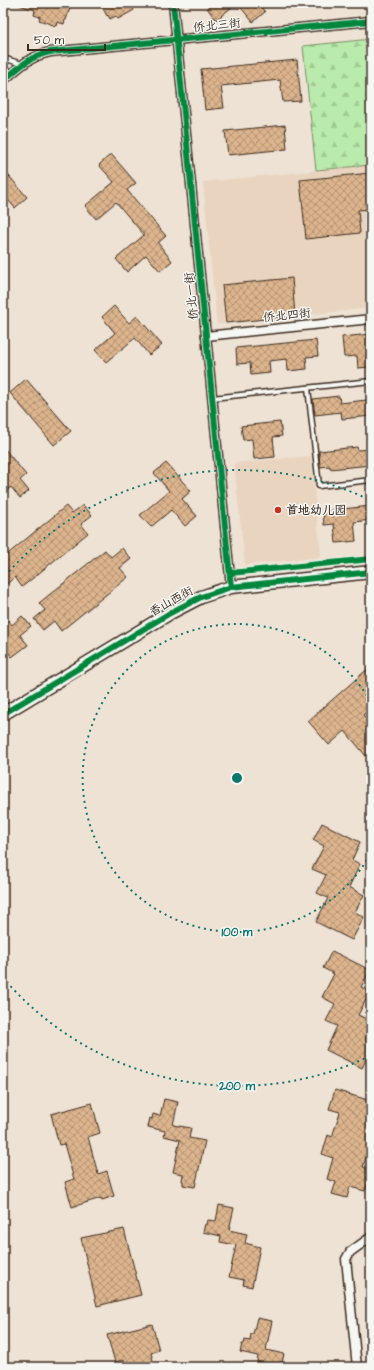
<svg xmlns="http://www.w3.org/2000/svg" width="374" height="1370" font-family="'Architects Daughter','LXGW WenKai TC',sans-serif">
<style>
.built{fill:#e9d4bf}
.forest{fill:url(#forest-firs);stroke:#7a8b65}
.building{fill:url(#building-cross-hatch);stroke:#3b2a1e}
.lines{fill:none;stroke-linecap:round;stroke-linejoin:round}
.lane-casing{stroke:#3b2a1e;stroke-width:7}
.street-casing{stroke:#3b2a1e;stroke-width:11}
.secondary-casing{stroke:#3b2a1e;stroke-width:15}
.lane{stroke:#f6f6f2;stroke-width:4}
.street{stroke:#f6f6f2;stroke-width:8}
.secondary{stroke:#f6f6f2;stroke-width:12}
.cycleway-casing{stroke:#f6f6f2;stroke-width:8}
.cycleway{stroke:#00873e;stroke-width:6}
.ring{fill:none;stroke:#0f766e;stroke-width:2;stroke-dasharray:2 4}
.poi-dot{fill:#c8321e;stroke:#f6f6f2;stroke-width:1.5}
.labels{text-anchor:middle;stroke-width:3;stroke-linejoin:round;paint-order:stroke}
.street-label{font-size:12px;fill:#3b2a1e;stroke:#f6f6f2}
.poi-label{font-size:12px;font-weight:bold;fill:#3b2a1e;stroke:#f6f6f2;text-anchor:start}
.centre{fill:#0f766e;stroke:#f6f6f2;stroke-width:2}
.ring-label{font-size:12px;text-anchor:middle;font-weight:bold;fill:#0f766e;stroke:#f6f6f2;stroke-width:3;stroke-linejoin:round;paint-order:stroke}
</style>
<defs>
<pattern id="forest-firs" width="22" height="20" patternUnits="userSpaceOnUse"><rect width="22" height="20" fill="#b9ecac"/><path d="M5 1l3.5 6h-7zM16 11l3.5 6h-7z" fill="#a0cb94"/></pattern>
<pattern id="building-cross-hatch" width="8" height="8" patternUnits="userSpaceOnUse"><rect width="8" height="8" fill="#dcb48d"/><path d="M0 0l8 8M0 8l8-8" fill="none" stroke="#b49373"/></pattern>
</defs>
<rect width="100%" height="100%" fill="#eee2d4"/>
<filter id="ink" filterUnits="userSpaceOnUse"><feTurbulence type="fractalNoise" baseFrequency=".025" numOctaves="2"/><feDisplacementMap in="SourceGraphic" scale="8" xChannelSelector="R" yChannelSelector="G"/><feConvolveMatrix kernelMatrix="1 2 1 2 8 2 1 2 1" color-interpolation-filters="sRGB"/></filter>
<g filter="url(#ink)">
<g class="built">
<path d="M371 165V308L217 324 203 182Z"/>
<path d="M311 456 321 557 245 565 234 463Z"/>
</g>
<path class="forest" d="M371 39V165L316 170 303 46Z"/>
<g class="building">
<path d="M19 3H62V5L70 8 66 20H65L64 24 57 22 56 26 39 20 40 17 34 15 35 10 19 5Z"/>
<path d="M100 3H130L134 10 118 19 116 16 110 19 108 15 107 16Z"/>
<path d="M213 3H237L216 20 207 8Z"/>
<path d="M237 3H258L265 12 253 22Z"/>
<path d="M297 60 301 101 283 102 280 80 221 86 224 108 205 110 201 69Z"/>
<path d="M285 125 287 149 228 155 225 131Z"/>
<path d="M111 154 136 183 127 190 166 236 158 243 172 261 160 271 146 255 127 272 116 259 144 235 116 202 96 219 85 206 114 182 99 165Z"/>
<path d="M3 169 27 197 15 208 3 194Z"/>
<path d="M371 173V209L358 210 360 233 306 239 300 180Z"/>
<path d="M292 278 295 316 226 323 222 285Z"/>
<path d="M114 306 129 323 137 316 162 345 149 355 135 338 106 362 95 350 115 333 102 317Z"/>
<path d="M371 334V367L358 368 357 356 344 357 342 337Z"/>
<path d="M316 340 318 356 306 357 307 369 288 371 287 359 269 361 270 373 251 375 250 363 237 364 236 348Z"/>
<path d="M26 379 71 431 54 445 10 393Z"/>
<path d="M339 396 340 403 367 400V405H371V416L342 419 341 412 315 415 313 399Z"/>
<path d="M280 422 282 436 273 437 275 457 254 459 252 439 243 440 241 426Z"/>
<path d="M3 447 26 475 20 480 29 491 20 498 11 487 3 494Z"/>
<path d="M357 447 358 450 371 449V465L330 469V466L320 467 319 451Z"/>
<path d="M166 463 191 491 182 499 197 516 185 526 171 510 151 527 140 515 169 491 154 473Z"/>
<path d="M83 505 92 515 81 524 88 533 22 587 15 577 3 587V558L66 506 72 513Z"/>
<path d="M371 506V520L354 522 356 541 336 543 334 524 324 525 323 511Z"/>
<path d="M122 548 131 559 120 568 128 577 61 631 54 621 43 630 34 619 45 610 39 603 105 550 111 557Z"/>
<path d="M3 614 12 625 22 616 31 626 20 635 28 645 12 657 3 646Z"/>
<path d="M371 666V708L363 715 371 724V752L366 756 345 731 329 745 308 721Z"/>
<path d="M322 823 360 842 352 860 360 864 349 887 364 895 355 912 364 917 352 940 316 922 328 898 317 893 326 875 312 869 324 846 313 840Z"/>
<path d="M332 951 370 970 361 987 370 992 358 1015 371 1021V1028L365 1040 371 1043V1050L362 1068 326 1050 337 1026 326 1021 335 1004 322 997 334 974 323 968Z"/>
<path d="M335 1090 371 1101V1149L369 1148 363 1167 371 1170V1174L365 1191 350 1187 347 1198 332 1194 336 1182 327 1179 333 1158 322 1154 328 1135 332 1137 340 1112 329 1109Z"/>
<path d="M164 1099 178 1102 173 1125 191 1128 189 1138 205 1141 195 1187 183 1185V1181H182L183 1174 173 1172 180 1140 164 1136 165 1131 148 1127 150 1118 152 1119 153 1114 160 1116Z"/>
<path d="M92 1103 100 1133 88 1137 98 1174 107 1171 114 1196 102 1200 101 1198 72 1207 65 1182 74 1179 64 1144 59 1145 51 1114Z"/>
<path d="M219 1205 234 1208 229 1230 247 1234 245 1243 260 1247 252 1287 243 1285 244 1280 229 1277 236 1245 220 1242 221 1236 203 1232 205 1224H207L208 1220 216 1221Z"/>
<path d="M124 1229 141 1295 97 1306 81 1238Z"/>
<path d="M257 1318 272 1321 266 1350 284 1354 281 1367H272L273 1365 257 1362 258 1356 240 1352 242 1344H244L245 1340 250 1341 251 1334H253Z"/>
<path d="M152 1324 159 1350 151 1353 155 1367H126L124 1360 115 1362 107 1335Z"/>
</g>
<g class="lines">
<defs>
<g id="lane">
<path d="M3 58 22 64"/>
<path d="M308 388 319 486 371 480"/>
<path d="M212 398 371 381"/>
</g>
<g id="street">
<path d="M173 3 231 587"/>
<path d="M3 81C18 68 30 56 50 52L371 21"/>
<path d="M206 336 371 319"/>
<path d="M357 1367 346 1259 350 1252 371 1237"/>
</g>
<path id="secondary" d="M3 714 170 613 201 597 231 587 371 572"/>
</defs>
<use href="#lane" class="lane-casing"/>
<use href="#street" class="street-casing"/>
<use href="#secondary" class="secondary-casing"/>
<use href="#lane" class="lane"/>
<use href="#street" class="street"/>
<use href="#secondary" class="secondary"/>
<defs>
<g id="cycleway">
<path d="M173 3 231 587"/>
<path d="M3 81C18 68 30 56 50 52L371 21"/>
<path d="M230 573 371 559"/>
<path d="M3 714 170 613 201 597 231 587 371 572"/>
</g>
</defs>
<use href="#cycleway" class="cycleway-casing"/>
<use href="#cycleway" class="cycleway"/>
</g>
</g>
<g class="ring">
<path d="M370 855A154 154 0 1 1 370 701"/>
<path d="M370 1056A308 308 0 0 1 5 980M5 576A308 308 0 0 1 370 500"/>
</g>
<circle class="poi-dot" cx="278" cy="510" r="4"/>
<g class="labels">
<g class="street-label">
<text transform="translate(217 25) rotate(-6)" y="4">侨北三街</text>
<text transform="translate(191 296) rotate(-96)" y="4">侨北一街</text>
<text transform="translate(287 315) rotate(-6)" y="4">侨北四街</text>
<text transform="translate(171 601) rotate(-29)" y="4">香山西街</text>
</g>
<g class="poi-label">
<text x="286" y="514">首地幼儿园</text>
</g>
</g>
<circle cx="237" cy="778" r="6" class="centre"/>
<g class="ring-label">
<text x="237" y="936">100 m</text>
<text x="237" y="1090">200 m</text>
</g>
<rect width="374" height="1370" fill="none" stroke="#f6f6f2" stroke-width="16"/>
<rect x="8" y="8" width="358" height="1354" fill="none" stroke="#3b2a1e" stroke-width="1.5" filter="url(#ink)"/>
<path d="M28 44v6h77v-6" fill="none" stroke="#3b2a1e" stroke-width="2"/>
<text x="34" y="44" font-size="12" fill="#3b2a1e" stroke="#f6f6f2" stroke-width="3" paint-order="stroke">50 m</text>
</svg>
